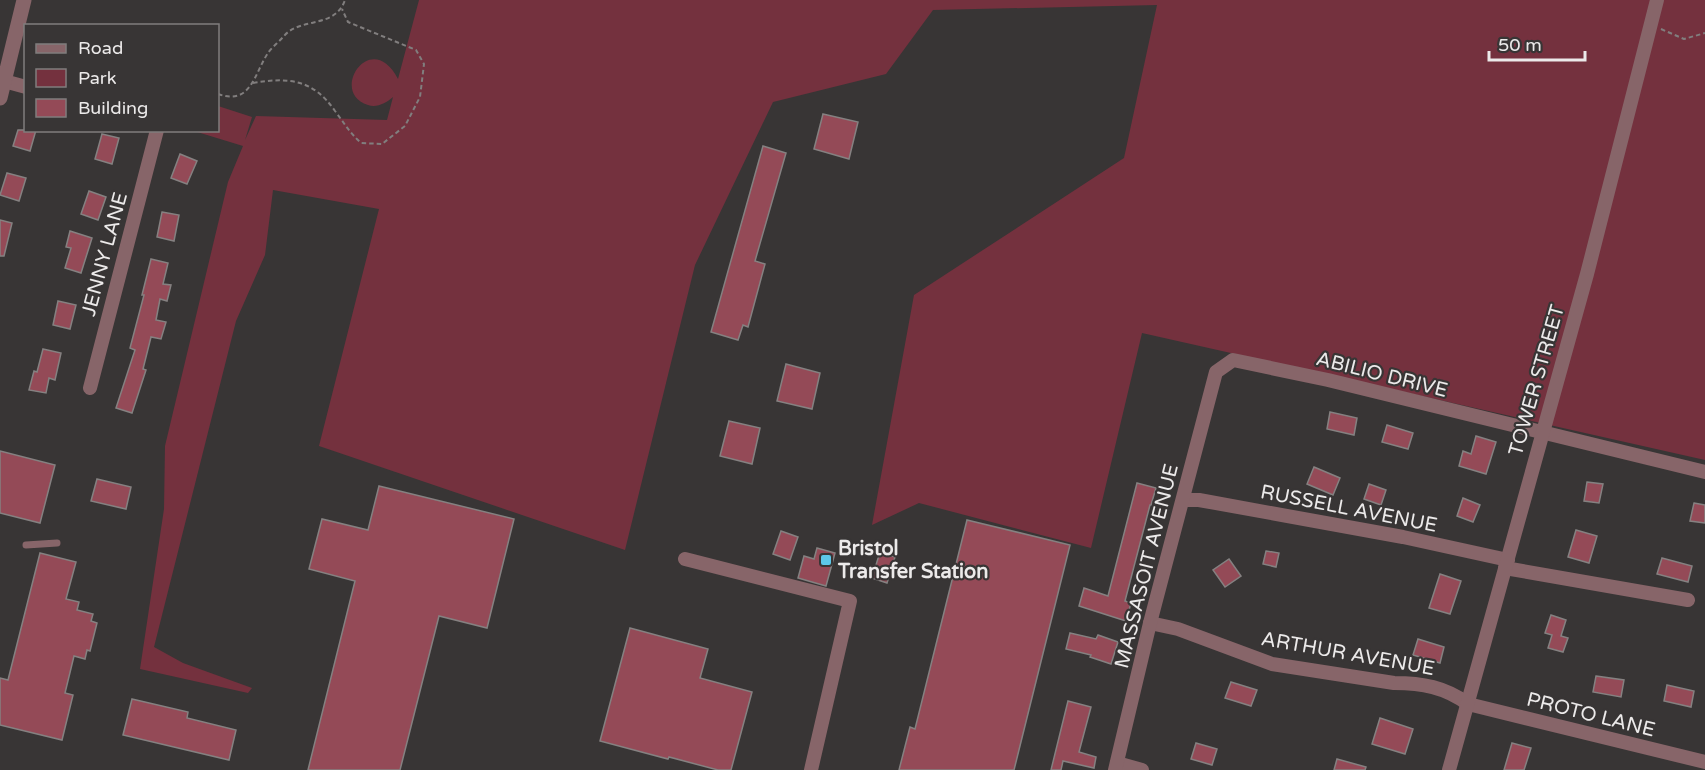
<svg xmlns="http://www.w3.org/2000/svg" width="1705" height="770" font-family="'Varela Round',sans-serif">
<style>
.green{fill:#74313e}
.building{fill:#944a57;stroke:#858181;stroke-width:1.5}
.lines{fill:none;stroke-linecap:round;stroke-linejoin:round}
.path{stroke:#817e7e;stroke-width:2;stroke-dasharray:4.5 3;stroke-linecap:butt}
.service{stroke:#876569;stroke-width:7}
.minor{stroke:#876569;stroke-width:14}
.tertiary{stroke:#876569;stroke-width:15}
.poi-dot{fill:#5dc7e8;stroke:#383535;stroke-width:2}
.labels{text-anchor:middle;stroke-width:4.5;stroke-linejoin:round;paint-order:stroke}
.street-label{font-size:20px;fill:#eceaea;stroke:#383535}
.poi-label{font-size:20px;font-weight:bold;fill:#eceaea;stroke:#383535;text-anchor:start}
</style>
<rect width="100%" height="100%" fill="#383535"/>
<path class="green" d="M419 0H1705V460L1142 333 1091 548 919 503 872 525 914 295 1124 158 1157 5 933 10 886 74 773 102 695 265 625 550 319 446 379 209 273 190 265 255 236 321 154 647 183 663 252 688 248 693 140 669 164 509 165 446 228 182 243 146 194 131 218 130V106L252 117 245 140 256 116 387 120 393 97C386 103 377 108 368 105 328 93 371 27 398 79Z"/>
<g class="building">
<path d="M823 114 858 122 849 159 814 149Z"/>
<path d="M18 130H36L30 151 13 146Z"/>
<path d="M102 134 119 138 112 164 95 159Z"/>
<path d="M763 146 786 153 755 261 765 264 748 327 743 325 738 340 711 332Z"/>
<path d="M180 154 197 161 187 184 171 178Z"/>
<path d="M7 173 26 178 19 201 0 195Z"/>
<path d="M89 191 106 197 98 220 81 214Z"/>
<path d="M162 212 179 215 174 241 157 237Z"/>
<path d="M0 220 12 223 4 256H0Z"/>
<path d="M70 231 92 238 81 273 65 268 71 248 66 247Z"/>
<path d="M151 259 168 263 163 284 171 285 167 301 160 299 156 320 166 322 161 339 151 337 143 369 146 370 132 413 116 408 135 350 130 348 144 295H142Z"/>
<path d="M58 301 76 305 70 329 53 325Z"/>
<path d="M43 349 61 353 55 380 49 378 46 393 29 390 34 371 37 372Z"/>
<path d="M786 364 820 373 812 409 777 401Z"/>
<path d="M1330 412 1357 418 1354 435 1327 429Z"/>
<path d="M729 421 760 428 752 464 720 456Z"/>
<path d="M1387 425 1413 433 1408 449 1382 442Z"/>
<path d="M1476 436 1496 442 1486 474 1459 466 1463 451 1471 454Z"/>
<path d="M0 451 55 465 40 523 0 513Z"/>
<path d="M1314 467 1340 478 1333 495 1307 484Z"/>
<path d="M97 479 131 487 126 509 91 501Z"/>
<path d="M1587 482 1603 484 1599 503 1584 501Z"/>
<path d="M1137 483 1156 488 1151 505H1150L1125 601 1131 603 1126 621 1079 606 1084 588 1108 596Z"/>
<path d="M1369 484 1386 490 1381 505 1364 499Z"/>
<path d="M379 486 514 519 487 628 439 616 400 770H308L355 581 309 569 322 519 368 530Z"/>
<path d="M1463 498 1480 505 1473 522 1457 516Z"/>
<path d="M1694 503 1705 505V523L1690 521Z"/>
<path d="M967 520 1070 545 1014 770H899L910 727 915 729Z"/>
<path d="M1576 530 1597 536 1589 563 1568 557Z"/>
<path d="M781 531 798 537 790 560 773 554Z"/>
<path d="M817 548 835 553 826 586 798 578 804 556 814 559Z"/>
<path d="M1266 551 1279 553 1276 567 1263 564Z"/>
<path d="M880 552 895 557 887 583 872 578Z"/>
<path d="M40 553 76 562 66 599 79 602 77 610 93 614 91 621 97 623 90 651 87 650 85 659 74 656 65 693 73 695 62 740 0 725V678L8 680Z"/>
<path d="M1662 558 1692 566 1688 582 1657 574Z"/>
<path d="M1229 559 1241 576 1225 587 1213 570Z"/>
<path d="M1440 574 1461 581 1450 614 1429 608Z"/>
<path d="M1551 615 1566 620 1561 636 1568 638 1563 652 1548 648 1552 635 1545 633Z"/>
<path d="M630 628 708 649 700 678 752 692 731 770H718L669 757 668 759 600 741Z"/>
<path d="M1070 633 1096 639 1098 635 1118 642 1111 664 1090 657 1091 655 1066 649Z"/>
<path d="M1418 639 1444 647 1440 663 1413 655Z"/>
<path d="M1596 676 1624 680 1621 697 1593 692Z"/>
<path d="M1231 682 1257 690 1251 706 1225 698Z"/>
<path d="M1667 685 1694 691 1691 707 1664 701Z"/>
<path d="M132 699 188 712 187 718 236 730 229 760 123 735Z"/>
<path d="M1068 701 1091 707 1079 752 1096 757 1094 768 1063 761 1061 770H1051Z"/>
<path d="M1380 718 1413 729 1405 754 1372 744Z"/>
<path d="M1196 743 1217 749 1212 765 1191 759Z"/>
<path d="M1512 743 1531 748 1524 770H1504Z"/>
<path d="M1337 759 1366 767 1365 770H1334Z"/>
</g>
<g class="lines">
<g class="path">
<path d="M1661 29 1684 39 1705 33"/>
<path d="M253 83C288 77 313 79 335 111 344 123 350 133 361 143L382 144 405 126 420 97 424 64 416 50 348 22 342 9"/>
<path d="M218 94C251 106 254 74 268 53 272 47 279 42 284 36 300 17 335 29 345 0"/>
</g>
<path class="service" d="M26 545 57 543"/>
<g class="minor">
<path d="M4 81 26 87"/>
<path d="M90 388 157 130"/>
<path d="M1183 500H1199L1403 537 1508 560"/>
<path d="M685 559 850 601 811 770"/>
<path d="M1505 568 1688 600"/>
<path d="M1150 623 1178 629 1272 664 1394 683C1422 683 1445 687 1468 704L1705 762"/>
<path d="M1117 763 1142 770"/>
<path d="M1115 770 1150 623 1216 372 1233 360 1328 380 1705 472"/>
<path d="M1449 770 1587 274 1657 0"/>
</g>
<path class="tertiary" d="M0 98 24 0"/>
</g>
<rect class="poi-dot" x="820" y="554" width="12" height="12" rx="3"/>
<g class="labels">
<g class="street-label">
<text transform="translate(104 254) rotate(-75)" y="7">JENNY LANE</text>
<text transform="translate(1382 374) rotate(14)" y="7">ABILIO DRIVE</text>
<text transform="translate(1536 380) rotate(-74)" y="7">TOWER STREET</text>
<text transform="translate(1349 508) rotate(11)" y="7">RUSSELL AVENUE</text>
<text transform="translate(1146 566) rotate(-76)" y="7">MASSASOIT AVENUE</text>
<text transform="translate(1348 653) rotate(10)" y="7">ARTHUR AVENUE</text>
<text transform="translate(1591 714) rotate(14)" y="7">PROTO LANE</text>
</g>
<g class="poi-label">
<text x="838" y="555">Bristol<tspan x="838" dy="23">Transfer Station</tspan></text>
</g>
</g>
<rect x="24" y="24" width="195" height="108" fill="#383535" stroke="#807d7d" stroke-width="1.5"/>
<rect x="36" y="44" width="30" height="9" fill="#876569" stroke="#807d7d" stroke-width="1.5"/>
<text x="78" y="54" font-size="18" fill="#eceaea">Road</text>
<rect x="36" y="69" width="30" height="18" fill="#74313e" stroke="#807d7d" stroke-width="1.5"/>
<text x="78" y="84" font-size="18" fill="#eceaea">Park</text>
<rect x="36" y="99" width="30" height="18" fill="#944a57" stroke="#807d7d" stroke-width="1.5"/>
<text x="78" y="114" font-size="18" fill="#eceaea">Building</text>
<path d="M1489 51v9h96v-9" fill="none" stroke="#eceaea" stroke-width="3"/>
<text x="1498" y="51" font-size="18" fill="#eceaea" stroke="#383535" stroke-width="4.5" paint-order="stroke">50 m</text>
</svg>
